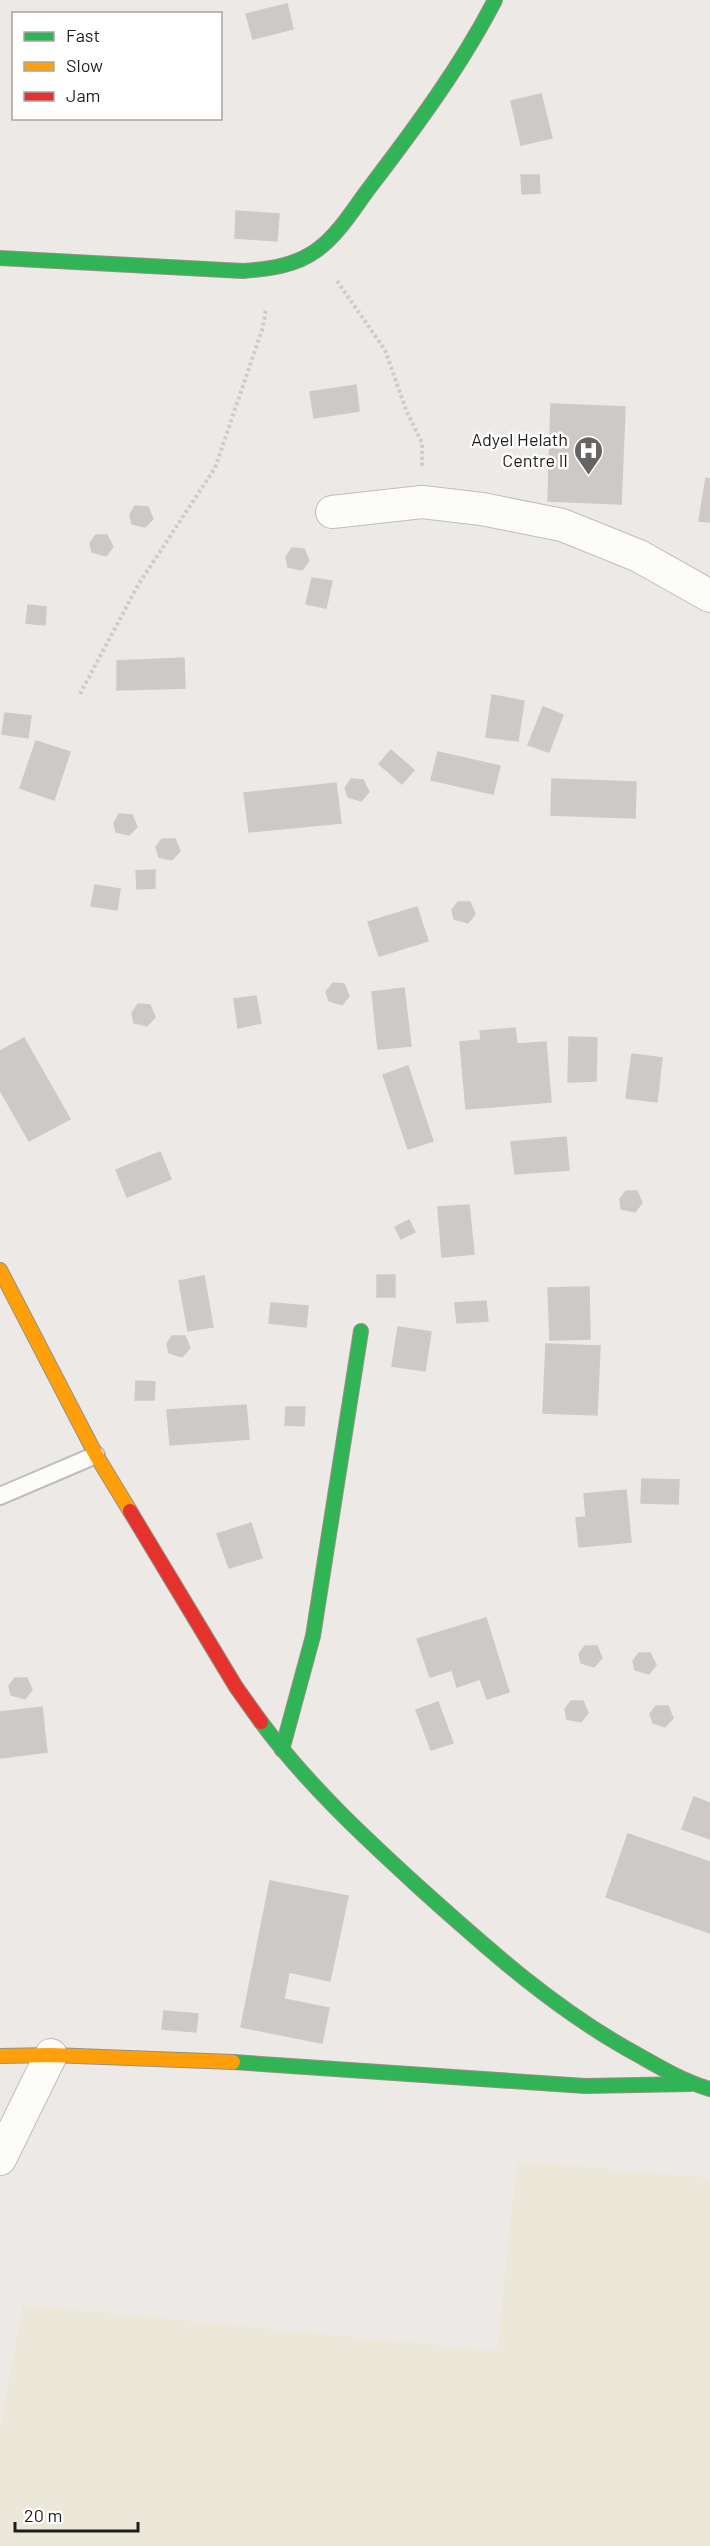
<svg xmlns="http://www.w3.org/2000/svg" width="710" height="2546" font-family="Barlow,sans-serif">
<style>
.farmland{fill:#ebe8da}
.building{fill:#cdc9c7;stroke:#cfcac8;stroke-width:1.5}
.lines{fill:none;stroke-linecap:round;stroke-linejoin:round}
.lane-casing{stroke:#bfbebc;stroke-width:20}
.street-casing{stroke:#bfbebc;stroke-width:34}
.fast-casing{stroke:#949280;stroke-width:16}
.slow-casing{stroke:#949280;stroke-width:16}
.jam-casing{stroke:#949280;stroke-width:16}
.path{stroke:#d5c8c8;stroke-width:4;stroke-dasharray:3 3;stroke-linecap:butt}
.lane{stroke:#fcfcfb;stroke-width:16}
.street{stroke:#fcfcfb;stroke-width:32}
.fast{stroke:#30b455;stroke-width:14}
.slow{stroke:#ff9f0a;stroke-width:14}
.jam{stroke:#e5322d;stroke-width:14}
.labels{text-anchor:middle;stroke-width:5;stroke-linejoin:round;paint-order:stroke}
.poi-label{font-size:18px;fill:#1d1d1d;stroke:#fff;text-anchor:end}
</style>
<rect width="100%" height="100%" fill="#ece9e6"/>
<path class="farmland" d="M517 2161 710 2178V2546H0V2429L23 2305 497 2351Z"/>
<g class="building">
<path d="M287 4 293 29 253 39 246 14Z"/>
<path d="M541 94 552 138 521 145 511 101Z"/>
<path d="M521 175H539L540 193 522 194Z"/>
<path d="M236 211 279 214 277 241 235 238Z"/>
<path d="M356 385 359 411 314 418 310 392Z"/>
<path d="M551 404 625 407 621 504 548 501Z"/>
<path d="M706 478 710 479V522L699 521Z"/>
<path d="M135 506 148 507 153 519 145 527 132 524 130 515Z"/>
<path d="M96 535H107L113 547 106 556 92 552 90 543Z"/>
<path d="M292 548 304 549 309 561 302 570 288 567 286 557Z"/>
<path d="M312 578 332 581 326 608 306 604Z"/>
<path d="M28 605 46 607 45 625 26 623Z"/>
<path d="M184 658 185 688 117 690V661Z"/>
<path d="M492 695 524 701 518 741 486 737Z"/>
<path d="M543 707 563 715 549 752 528 745Z"/>
<path d="M5 713 31 716 28 738 2 734Z"/>
<path d="M36 741 70 752 54 800 20 788Z"/>
<path d="M391 750 414 770 402 784 379 764Z"/>
<path d="M438 752 500 766 493 794 431 780Z"/>
<path d="M351 779 363 780 369 792 361 801 348 797 345 788Z"/>
<path d="M552 779 636 782 635 818 551 815Z"/>
<path d="M336 783 341 823 249 832 244 793Z"/>
<path d="M119 814 132 815 137 827 129 835 116 832 114 823Z"/>
<path d="M162 839H175L180 851 172 860 159 857 156 847Z"/>
<path d="M155 870V888L137 889 136 871Z"/>
<path d="M95 885 120 889 117 910 91 906Z"/>
<path d="M458 902H470L475 914 468 923 454 919 452 910Z"/>
<path d="M417 907 428 941 379 956 368 922Z"/>
<path d="M333 983 344 984 349 996 342 1005 329 1001 326 992Z"/>
<path d="M404 988 411 1046 378 1049 372 992Z"/>
<path d="M256 996 261 1023 238 1028 234 999Z"/>
<path d="M138 1004 150 1005 155 1017 147 1026 134 1023 132 1013Z"/>
<path d="M515 1028 517 1044 546 1042 551 1102 466 1109 460 1042 481 1040 480 1031Z"/>
<path d="M569 1037 597 1038 596 1081 568 1082Z"/>
<path d="M24 1038 70 1119 29 1141 0 1090V1051Z"/>
<path d="M632 1054 662 1058 657 1102 626 1098Z"/>
<path d="M408 1066 433 1141 408 1149 383 1075Z"/>
<path d="M566 1137 569 1170 515 1174 511 1142Z"/>
<path d="M160 1152 171 1179 127 1197 116 1170Z"/>
<path d="M626 1191H637L642 1203 635 1212 621 1209 620 1199Z"/>
<path d="M469 1205 474 1254 442 1257 438 1207Z"/>
<path d="M409 1220 415 1232 401 1239 395 1227Z"/>
<rect x="377" y="1275" width="18" height="22"/>
<path d="M204 1276 213 1327 188 1331 179 1281Z"/>
<path d="M589 1287 590 1339 550 1340 548 1288Z"/>
<path d="M486 1301 488 1321 457 1323 455 1303Z"/>
<path d="M271 1303 308 1306 306 1327 269 1323Z"/>
<path d="M398 1327 431 1332 425 1371 392 1366Z"/>
<path d="M172 1336H185L190 1348 182 1357 169 1353 167 1344Z"/>
<path d="M546 1344 600 1346 597 1415 543 1413Z"/>
<path d="M136 1381 155 1382 154 1400H135Z"/>
<path d="M246 1405 249 1439 170 1445 167 1410Z"/>
<path d="M286 1407H305L304 1426 285 1425Z"/>
<path d="M642 1479 679 1480 678 1504 641 1503Z"/>
<path d="M626 1490 631 1542 579 1547 576 1518 586 1517 584 1494Z"/>
<path d="M251 1523 262 1558 229 1568 217 1534Z"/>
<path d="M486 1618 509 1692 487 1699 480 1679 457 1687 452 1670 430 1677 417 1639Z"/>
<path d="M585 1646H597L602 1658 594 1667 581 1663 579 1654Z"/>
<path d="M639 1653H650L656 1665 649 1674 635 1670 633 1661Z"/>
<path d="M15 1678H27L32 1690 25 1699 11 1695 9 1686Z"/>
<path d="M571 1701H583L588 1713 581 1722 567 1719 565 1709Z"/>
<path d="M438 1702 453 1743 431 1750 416 1710Z"/>
<path d="M656 1706H668L673 1718 665 1727 653 1723 650 1714Z"/>
<path d="M42 1707 47 1752 0 1758V1712Z"/>
<path d="M694 1797 710 1803V1839L682 1829Z"/>
<path d="M628 1834 710 1862V1933L606 1897Z"/>
<path d="M270 1881 348 1896 330 1981 289 1972 284 1999 329 2008 322 2043 241 2027Z"/>
<path d="M164 2011 198 2014 196 2032 162 2029Z"/>
</g>
<g class="lines">
<defs>
<path id="lane" d="M0 1496 96 1455"/>
<g id="street">
<path d="M332 512 422 502 482 509 562 525 639 556 710 596"/>
<path d="M0 2159 51 2055"/>
</g>
<g id="fast">
<path d="M0 258 243 271C269 269 295 266 317 250 339 234 354 208 370 187 415 128 461 66 495 0"/>
<path d="M261 1722C307 1784 364 1837 421 1889 490 1951 558 2012 640 2056 663 2069 685 2082 710 2089"/>
<path d="M282 1750 313 1636 361 1331"/>
<path d="M233 2062 585 2086 690 2084"/>
</g>
<g id="slow">
<path d="M0 1270 96 1455 130 1511"/>
<path d="M0 2056 51 2055 233 2062"/>
</g>
<path id="jam" d="M130 1511 236 1687 261 1722"/>
</defs>
<use href="#lane" class="lane-casing"/>
<use href="#street" class="street-casing"/>
<use href="#fast" class="fast-casing"/>
<use href="#slow" class="slow-casing"/>
<use href="#jam" class="jam-casing"/>
<g class="path">
<path d="M337 281 385 350 406 410 422 443V467"/>
<path d="M80 694 138 585 215 468 263 327 266 308"/>
</g>
<use href="#lane" class="lane"/>
<use href="#street" class="street"/>
<use href="#fast" class="fast"/>
<use href="#slow" class="slow"/>
<use href="#jam" class="jam"/>
</g>
<defs>
<symbol id="hospital-pin" viewBox="-11 -11 22 30"><path d="M0 17L-7.5 6A9.5 9.5 0 1 1 7.5 6Z" fill="#656463" stroke="#fff"/><path d="M-5-5h3v3.5h4V-5h3V5h-3V1.5h-4V5h-3Z" fill="#fff"/></symbol>
</defs>
<g fill-rule="evenodd">
<use href="#hospital-pin" x="572" y="434" width="33" height="45"/>
</g>
<g class="labels">
<g class="poi-label">
<text x="568" y="446">Adyel Helath<tspan x="568" dy="21">Centre II</tspan></text>
</g>
</g>
<rect x="12" y="12" width="210" height="108" fill="#ffffff" stroke="#a5a5a5" stroke-width="1.5"/>
<rect x="24" y="32" width="30" height="9" fill="#30b455" stroke="#a5a5a5" stroke-width="1.5"/>
<text x="66" y="42" font-size="18" fill="#1d1d1d">Fast</text>
<rect x="24" y="62" width="30" height="9" fill="#ff9f0a" stroke="#a5a5a5" stroke-width="1.5"/>
<text x="66" y="72" font-size="18" fill="#1d1d1d">Slow</text>
<rect x="24" y="92" width="30" height="9" fill="#e5322d" stroke="#a5a5a5" stroke-width="1.5"/>
<text x="66" y="102" font-size="18" fill="#1d1d1d">Jam</text>
<path d="M15 2522v9h123v-9" fill="none" stroke="#1d1d1d" stroke-width="3"/>
<text x="24" y="2522" font-size="18" fill="#1d1d1d" stroke="#ffffff" stroke-width="4.5" paint-order="stroke">20 m</text>
</svg>
